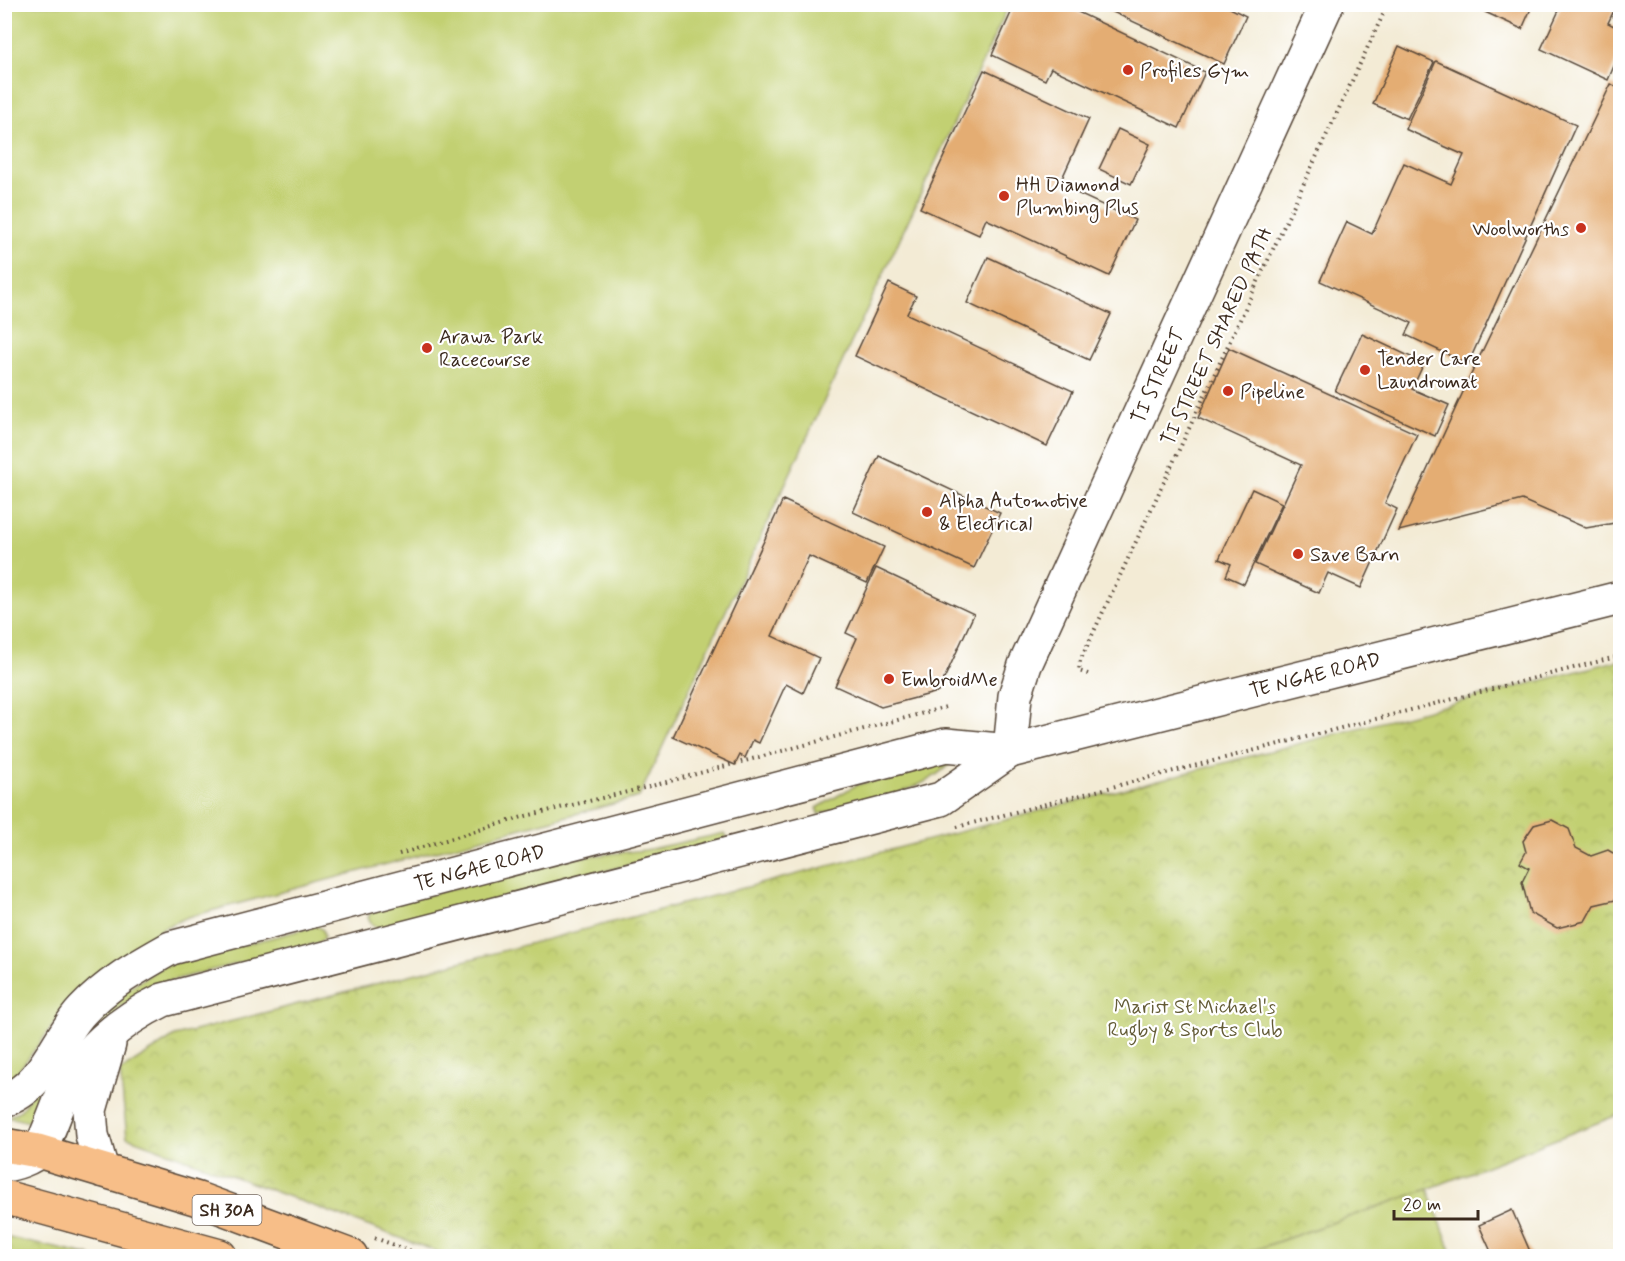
<svg xmlns="http://www.w3.org/2000/svg" width="1625" height="1261" font-family="Mynerve,sans-serif">
<style>
.grass{fill:#c2d072;stroke:#7e7d48;stroke-width:1.5}
.park{fill:url(#park-crowns);stroke:#7e7d48;stroke-width:1.5}
.building{fill:#e4ad73}
.lines{fill:none;stroke-linecap:round;stroke-linejoin:round}
.minor-casing{stroke:#574739;stroke-width:36}
.major-casing{stroke:#574739;stroke-width:36}
.path{stroke:#574739;stroke-width:4;stroke-dasharray:1.5 4.5;stroke-linecap:butt}
.minor{stroke:#fff;stroke-width:33}
.major{stroke:#f7be88;stroke-width:33}
.poi-dot{fill:#c8321e;stroke:#fff;stroke-width:2}
.labels{text-anchor:middle;stroke-width:4.5;stroke-linejoin:round;paint-order:stroke}
.shield{fill:#fff;stroke:#766a62;stroke-width:1.5}
.shield-label{font-size:18px;font-weight:bold;fill:#3b2a1e}
.poi-label{font-size:20px;fill:#3b2a1e;stroke:#fff;text-anchor:start}
.street-label{font-size:20px;fill:#3b2a1e;stroke:#fff}
.park-label{font-size:20px;fill:#645c37;stroke:#fff}
</style>
<defs>
<pattern id="park-crowns" width="20" height="18" patternUnits="userSpaceOnUse" patternTransform="scale(1.5)"><rect width="20" height="18" fill="#c2d072"/><path d="M2 6a3 3 0 1 1 6 0M12 15a3 3 0 1 1 6 0" fill="none" stroke="#a8b362"/></pattern>
</defs>
<rect width="100%" height="100%" fill="#fff"/>
<filter id="ink" filterUnits="userSpaceOnUse"><feTurbulence type="fractalNoise" baseFrequency=".0167" numOctaves="2"/><feDisplacementMap in="SourceGraphic" scale="12" xChannelSelector="R" yChannelSelector="G"/><feConvolveMatrix kernelMatrix="1 2 1 2 8 2 1 2 1" color-interpolation-filters="sRGB"/></filter>
<filter id="wash" filterUnits="userSpaceOnUse"><feTurbulence type="fractalNoise" baseFrequency=".008" numOctaves="4" result="noise"/><feDisplacementMap in="SourceGraphic" scale="24" xChannelSelector="R" yChannelSelector="G"/><feGaussianBlur stdDeviation="1.35" result="paint"/><feColorMatrix in="noise" values="0 0 0 0 0 0 0 0 0 0 0 0 0 0 0 0 0 1.4 0 .05"/><feComposite in="paint" operator="in"/></filter>
<g filter="url(#wash)">
<rect width="100%" height="100%" fill="#f3ebd5"/>
<g class="grass">
<path d="M4 5H1009L639 797 188 917 161 929 78 993 13 1078 5 1082Z"/>
<path d="M952 761C924 794 858 804 818 814L817 808 856 785Z"/>
<path d="M725 833 728 839 382 929 373 926 368 917 374 909 571 858 645 850Z"/>
<path d="M317 926 323 930 324 938 318 943 165 982 120 1007 38 1124 8 1117 21 1110 77 1024 164 965Z"/>
<path d="M1428 1189 1453 1256H1237Z"/>
</g>
<g class="park">
<path d="M1620 660V1114L1428 1189 1237 1256H449L127 1137 120 1071 175 1036Z"/>
<path d="M4 1237H5L92 1256H5Z"/>
</g>
<g id="blocks">
<g class="building">
<path d="M1015 4H1061L1205 72 1179 128 1051 68 1045 80 992 55Z"/>
<path d="M1106 4H1222L1246 16 1224 64 1104 8Z"/>
<path d="M1488 4H1533L1522 29 1485 12Z"/>
<path d="M1562 4H1617L1608 23 1620 29V52L1608 80 1541 49Z"/>
<path d="M1399 46 1434 62 1407 119 1373 104Z"/>
<path d="M1436 61 1576 125 1468 364 1406 335 1412 323 1320 281 1347 222 1372 234 1404 163 1451 184 1464 155 1405 129Z"/>
<path d="M984 70 1089 119 1059 185 1135 220 1109 276 986 219 979 235 920 208Z"/>
<path d="M1611 84 1620 89V522L1586 528 1522 500 1399 531 1475 366Z"/>
<path d="M1118 129 1150 144 1131 184 1099 169Z"/>
<path d="M988 257 1111 314 1089 360 967 303Z"/>
<path d="M889 283 916 296 907 314 1073 391 1047 446 855 356Z"/>
<path d="M1362 334 1424 363 1412 389 1449 405 1435 436 1335 391Z"/>
<path d="M1229 348 1417 434 1385 503 1397 509 1361 588 1328 573 1319 593 1255 564 1301 465 1198 418Z"/>
<path d="M879 456 1000 513 974 568 853 512Z"/>
<path d="M1252 489 1282 503 1244 584 1226 576 1231 564 1219 559Z"/>
<path d="M783 500 884 547 867 583 809 556 772 636 819 658 803 693 786 684 759 743 753 740 745 758 740 755 735 765 673 737Z"/>
<path d="M876 568 974 614 938 692 881 707 835 686 857 638 846 633Z"/>
<path d="M1552 820 1569 829 1576 848 1591 856 1608 850 1620 857V899L1594 905 1585 921 1557 928 1530 913 1522 882 1529 868 1520 863 1526 852 1523 841 1534 825Z"/>
<path d="M1512 1210 1532 1256H1493L1479 1225Z"/>
</g>
</g>
</g>
<g filter="url(#ink)">
<use href="#blocks" fill-opacity="0" stroke="#574739" stroke-width="1.5"/>
<g class="lines">
<defs>
<g id="minor">
<path id="s1" d="M1010 751 1015 696 1025 665 1327 4"/>
<path id="s2" d="M4 1100C43 1089 57 1037 82 1011 108 983 139 966 171 948L946 745 1010 751 1620 598"/>
<path d="M4 1165C14 1164 32 1158 38 1151 45 1143 57 1108 62 1096 81 1053 121 1020 163 1000L941 799 1010 751"/>
<path d="M102 1170 92 1135 90 1110 109 1044"/>
</g>
<g id="major">
<path d="M4 1145 38 1151 198 1199 351 1256"/>
<path d="M4 1197 220 1256"/>
</g>
</defs>
<use href="#minor" class="minor-casing"/>
<use href="#major" class="major-casing"/>
<g class="path">
<path d="M1088 674 1079 671 1080 661 1388 4"/>
<path d="M957 827 1620 656"/>
<path d="M399 854 526 816 644 788 946 707"/>
<path d="M375 1238 425 1256"/>
</g>
<use href="#minor" class="minor"/>
<use href="#major" class="major"/>
</g>
</g>
<g class="poi-dot">
<circle cx="1128" cy="70" r="6"/>
<circle cx="1004" cy="196" r="6"/>
<circle cx="1581" cy="228" r="6"/>
<circle cx="427" cy="348" r="6"/>
<circle cx="1365" cy="370" r="6"/>
<circle cx="1228" cy="391" r="6"/>
<circle cx="927" cy="512" r="6"/>
<circle cx="1298" cy="554" r="6"/>
<circle cx="889" cy="679" r="6"/>
</g>
<g class="labels">
<rect class="shield" x="192.5" y="1195" width="69" height="30" rx="4.5"/>
<g class="shield-label">
<text x="227" y="1216">SH 30A</text>
</g>
<g class="poi-label">
<text x="1140" y="77">Profiles Gym</text>
<text x="1016" y="191">HH Diamond<tspan x="1016" dy="23">Plumbing Plus</tspan></text>
<text x="1569" y="235" text-anchor="end">Woolworths</text>
<text x="439" y="343">Arawa Park<tspan x="439" dy="23">Racecourse</tspan></text>
<text x="1377" y="365">Tender Care<tspan x="1377" dy="23">Laundromat</tspan></text>
<text x="1240" y="398">Pipeline</text>
<text x="939" y="507">Alpha Automotive<tspan x="939" dy="23">&amp; Electrical</tspan></text>
<text x="1310" y="561">Save Barn</text>
<text x="901" y="686">EmbroidMe</text>
</g>
<g class="street-label">
<text transform="translate(1216 336) rotate(-65)" y="7">TI STREET SHARED PATH</text>
<text dy="7" stroke="none"><textPath href="#s1" startOffset="406">TI STREET</textPath></text>
<text dy="7" stroke="none"><textPath href="#s2" startOffset="1410">TE NGAE ROAD</textPath></text>
<text dy="7" stroke="none"><textPath href="#s2" startOffset="549">TE NGAE ROAD</textPath></text>
</g>
<g class="park-label">
<text x="1195" y="1013">Marist St Michael's<tspan x="1195" dy="23">Rugby &amp; Sports Club</tspan></text>
</g>
</g>
<rect width="1625" height="1261" fill="none" stroke="#fff" stroke-width="24"/>
<path d="M1394 1210v9h84v-9" fill="none" stroke="#3b2a1e" stroke-width="3"/>
<text x="1403" y="1210" font-size="18" fill="#3b2a1e" stroke="#ffffff" stroke-width="4.5" paint-order="stroke">20 m</text>
</svg>
